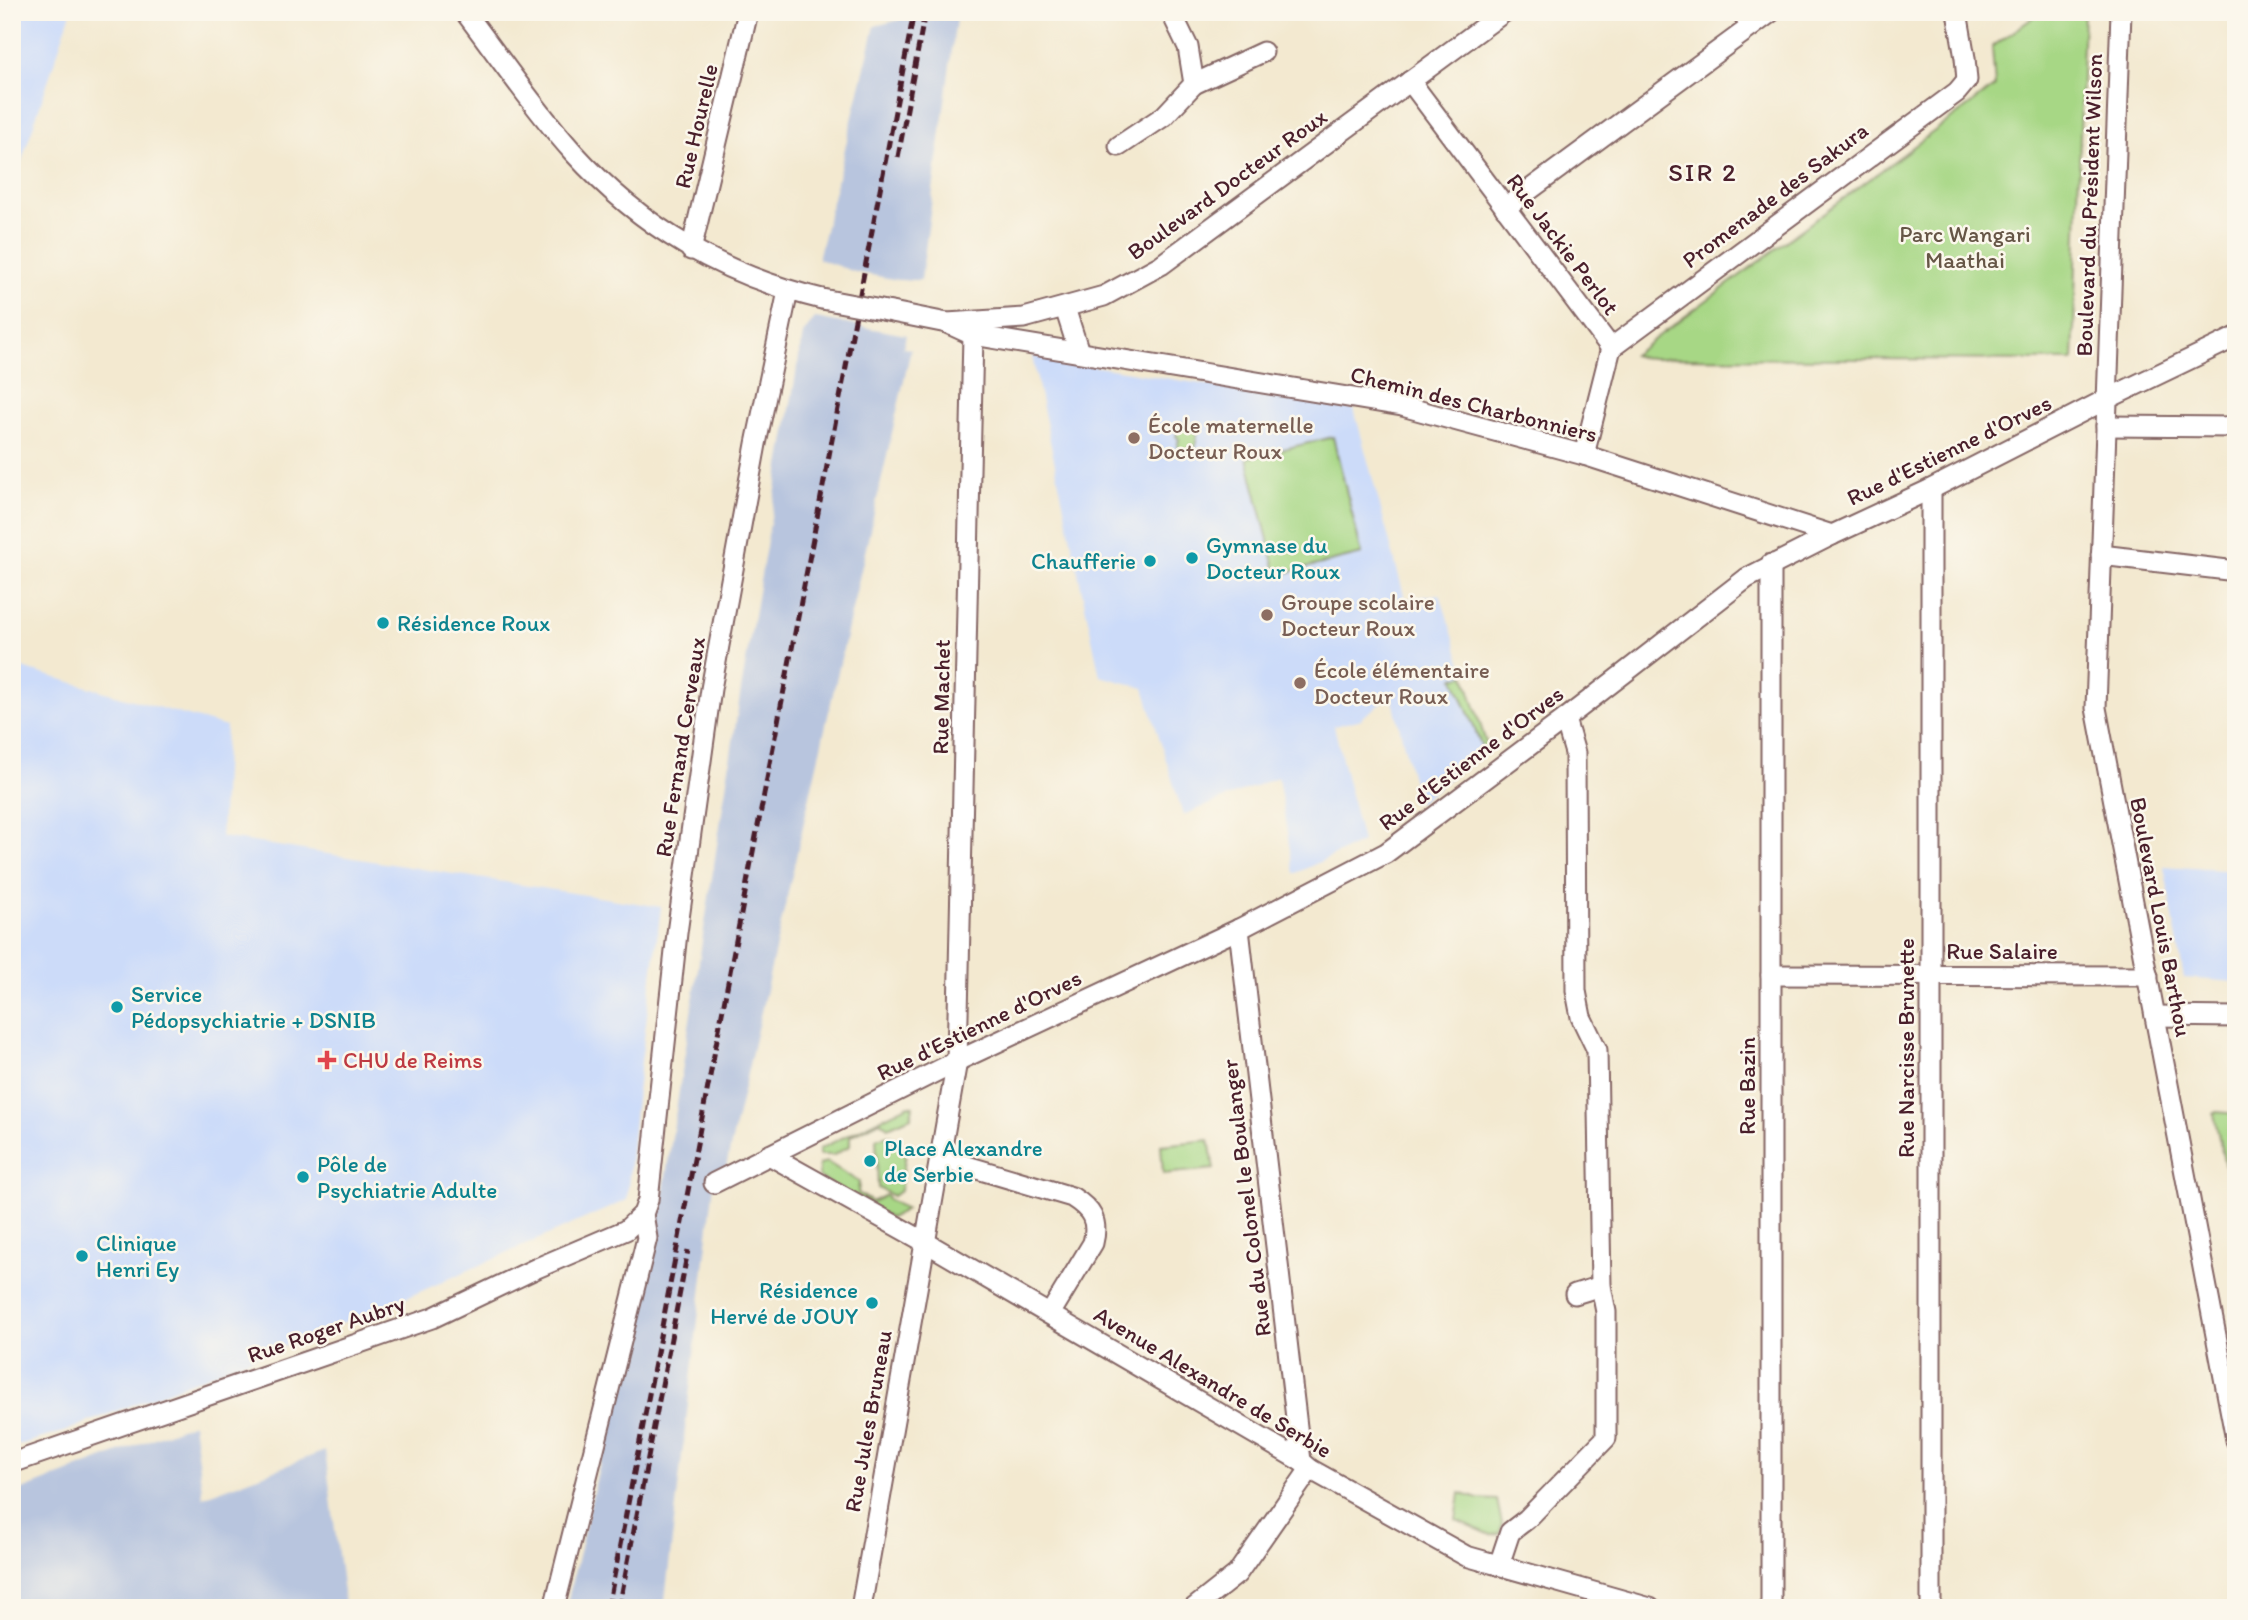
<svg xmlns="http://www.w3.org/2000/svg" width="2248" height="1620" font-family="Itim,sans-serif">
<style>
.built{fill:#ccdbf9}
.industrial{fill:#b8c5de}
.green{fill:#a7d785;stroke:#787b58;stroke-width:2}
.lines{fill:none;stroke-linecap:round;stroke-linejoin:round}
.minor-casing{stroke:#856665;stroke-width:23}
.minor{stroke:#fff;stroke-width:19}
.rail{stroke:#4a1f2b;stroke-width:5;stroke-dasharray:10 5;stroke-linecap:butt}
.minor-bridge-casing{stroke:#856665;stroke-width:23;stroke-linecap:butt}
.minor-bridge{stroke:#fff;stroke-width:19}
.education-dot{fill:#8d6e63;stroke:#fbf7ec;stroke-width:2.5}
.culture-dot{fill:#0f9aa8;stroke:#fbf7ec;stroke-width:2.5}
.health-dot{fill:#e0444e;stroke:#fbf7ec;stroke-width:2.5}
.labels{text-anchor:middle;stroke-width:5;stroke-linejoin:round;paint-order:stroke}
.street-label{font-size:23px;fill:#4a1f2b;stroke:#fbf7ec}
.park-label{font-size:23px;fill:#665646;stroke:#fbf7ec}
.education-label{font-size:23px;fill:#785e54;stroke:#fbf7ec;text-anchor:start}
.culture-label{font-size:23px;fill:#0d838f;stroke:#fbf7ec;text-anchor:start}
.health-label{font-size:23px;fill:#be3a42;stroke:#fbf7ec;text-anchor:start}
.quarter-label{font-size:26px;letter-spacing:2px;fill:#4a1f2b;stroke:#fbf7ec}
</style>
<rect width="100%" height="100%" fill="#fbf7ec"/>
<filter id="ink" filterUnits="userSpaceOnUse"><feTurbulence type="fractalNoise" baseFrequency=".0143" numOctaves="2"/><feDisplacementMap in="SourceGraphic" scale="14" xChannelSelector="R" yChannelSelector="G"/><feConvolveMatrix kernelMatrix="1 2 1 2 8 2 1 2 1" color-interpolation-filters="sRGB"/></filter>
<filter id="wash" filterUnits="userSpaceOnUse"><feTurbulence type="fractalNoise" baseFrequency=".00686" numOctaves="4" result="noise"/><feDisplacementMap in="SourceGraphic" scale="28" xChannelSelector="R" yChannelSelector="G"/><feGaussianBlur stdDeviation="1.57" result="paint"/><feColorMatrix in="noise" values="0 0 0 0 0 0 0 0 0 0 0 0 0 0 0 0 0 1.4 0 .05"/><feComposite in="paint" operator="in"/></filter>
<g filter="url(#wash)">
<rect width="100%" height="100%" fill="#f3e9d0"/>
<g class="built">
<path d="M12 12H71L15 181H12Z"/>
<path d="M1032 356 1354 409 1405 599 1440 594 1488 749 1418 803 1392 696 1362 717V719L1334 726 1362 842 1294 874 1278 777 1183 815 1144 688 1100 676Z"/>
<path d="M12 665 226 727 221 837 661 907 635 1108 627 1200 408 1297 63 1432 12 1447Z"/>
<path d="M2164 866 2236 871V982L2184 978Z"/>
</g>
<g class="industrial">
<path d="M901 12H957L921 280H898L855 272 818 259 875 26 899 20Z"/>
<path d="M815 318 906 335 903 348 911 349 725 1171 715 1175 664 1608H566L663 1195 740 696 803 334Z"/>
<path d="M193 1423 203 1497 325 1451 345 1608H12V1494Z"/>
</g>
<g class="green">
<path d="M2041 12H2084L2073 360 1644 358 1633 355 1995 86 1992 47Z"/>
<path d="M1180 423 1198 427 1195 452 1190 451V454L1177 447 1179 439 1176 436Z"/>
<path d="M1333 437 1362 554 1277 575 1247 458Z"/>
<path d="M1465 675 1488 749 1484 752 1454 678Z"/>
<path d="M909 1105 913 1106 911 1117 888 1127 880 1121 850 1136V1146L834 1155H819V1149Z"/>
<path d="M2217 1112 2236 1114V1186L2228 1181 2214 1114Z"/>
<path d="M889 1135 907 1147 900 1191 893 1196 878 1188 876 1138Z"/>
<path d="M1209 1140 1214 1169 1163 1174 1161 1145Z"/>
<path d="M827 1162 859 1182 858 1193 872 1202 886 1195 889 1200 906 1209 890 1218 819 1177V1164Z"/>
<path d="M1460 1493 1478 1499 1497 1500 1502 1524 1500 1534 1491 1535 1456 1520Z"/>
</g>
</g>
<g filter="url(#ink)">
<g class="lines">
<defs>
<g id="minor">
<path d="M465 12C500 58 535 110 573 152 642 228 722 275 822 299"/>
<path d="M1741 12 1752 26"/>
<path d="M2121 12 2096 708 2236 1440"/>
<path d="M1410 81 1611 348"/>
<path d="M1194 84 1263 52"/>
<path d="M1119 146 1164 116 1194 84 1188 47 1171 12"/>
<path d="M1505 208 1771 12"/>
<path d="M691 250 748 12"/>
<path d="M1065 308 1079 352"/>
<path d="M892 312 947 323 1024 318 1104 296 1161 265 1504 12"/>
<path d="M947 323 973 335 1402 406 1584 455 1832 535"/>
<path d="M1611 348 1957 92 1967 80 1965 58 1957 12"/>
<path d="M2106 426 2236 427"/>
<path d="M1584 455 1611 348"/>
<path d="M2101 555 2236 571"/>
<path d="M1239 929 1301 1461"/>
<path d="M1771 975 2148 976"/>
<path d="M2155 1016 2236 1017"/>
<path d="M769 1155 925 1242 1301 1461 1310 1469 1466 1556 1650 1608"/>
<path d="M940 1158 1072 1197C1091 1209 1099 1220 1093 1243L1050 1314"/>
<path d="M714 1183 957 1061 1239 929 1386 853 1565 719 1747 578 1832 535 1931 489 2107 399 2236 337"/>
<path d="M1575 1294 1601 1286"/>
<path d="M12 1463 432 1318 537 1268 626 1230 643 1214 648 1200 677 933 711 689 756 444 788 291"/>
<path d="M1499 1565 1510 1532 1527 1519 1606 1438V1312L1601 1286 1597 1050 1581 1017 1576 991 1575 753 1565 719"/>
<path d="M554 1608 647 1238 643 1214"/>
<path d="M861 1608 957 1061 973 335"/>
<path d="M1194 1608 1237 1574 1310 1469"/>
<path d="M1771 1608V564"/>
<path d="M1931 1608V489"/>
</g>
</defs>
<use href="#minor" class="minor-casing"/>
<use href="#minor" class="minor"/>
<g class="rail">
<path d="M898 157 925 12"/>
<path d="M608 1608 914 12"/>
<path d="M619 1608 688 1250"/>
</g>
<defs>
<path id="minor-bridge" d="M822 299 892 312"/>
</defs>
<use href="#minor-bridge" class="minor-bridge-casing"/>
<use href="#minor-bridge" class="minor-bridge"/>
</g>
</g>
<g class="education-dot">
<circle cx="1134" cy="438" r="7"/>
<circle cx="1267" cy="615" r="7"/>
<circle cx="1300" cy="683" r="7"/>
</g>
<g class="culture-dot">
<circle cx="1192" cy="558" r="7"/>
<circle cx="1150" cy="561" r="7"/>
<circle cx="383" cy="623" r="7"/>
<circle cx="117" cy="1007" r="7"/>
<circle cx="870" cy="1161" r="7"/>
<circle cx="303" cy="1177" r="7"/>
<circle cx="82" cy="1256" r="7"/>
<circle cx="872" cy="1303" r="7"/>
</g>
<path class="health-dot" d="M323.5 1049.5h7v7h7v7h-7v7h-7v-7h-7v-7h7z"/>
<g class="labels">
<g class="street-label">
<text transform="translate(696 126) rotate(-77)" y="8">Rue Hourelle</text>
<text transform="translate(1227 184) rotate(-36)" y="8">Boulevard Docteur Roux</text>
<text transform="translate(1775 195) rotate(-37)" y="8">Promenade des Sakura</text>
<text transform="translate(2089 205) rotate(-88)" y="8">Boulevard du Président Wilson</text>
<text transform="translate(1563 244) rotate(53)" y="8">Rue Jackie Perlot</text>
<text transform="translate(1474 404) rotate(14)" y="8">Chemin des Charbonniers</text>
<text transform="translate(1949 450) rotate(-26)" y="8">Rue d'Estienne d'Orves</text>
<text transform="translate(941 697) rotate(-89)" y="8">Rue Machet</text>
<text transform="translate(680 747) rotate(-81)" y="8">Rue Fernand Cerveaux</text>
<text transform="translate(1471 758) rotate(-37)" y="8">Rue d'Estienne d'Orves</text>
<text transform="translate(2161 917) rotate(79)" y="8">Boulevard Louis Barthou</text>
<text x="2002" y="959">Rue Salaire</text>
<text transform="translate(979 1025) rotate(-26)" y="8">Rue d'Estienne d'Orves</text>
<text transform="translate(1906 1048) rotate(-90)" y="8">Rue Narcisse Brunette</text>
<text transform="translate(1747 1086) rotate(-90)" y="8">Rue Bazin</text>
<text transform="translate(1246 1198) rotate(-97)" y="8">Rue du Colonel le Boulanger</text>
<text transform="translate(326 1329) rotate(-19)" y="8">Rue Roger Aubry</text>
<text transform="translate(1213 1382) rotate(31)" y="8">Avenue Alexandre de Serbie</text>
<text transform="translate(868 1421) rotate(-80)" y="8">Rue Jules Bruneau</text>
</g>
<g class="park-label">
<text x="1965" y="242">Parc Wangari<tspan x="1965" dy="26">Maathai</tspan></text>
</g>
<g class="education-label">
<text x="1148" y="433">École maternelle<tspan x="1148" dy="26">Docteur Roux</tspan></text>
<text x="1281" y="610">Groupe scolaire<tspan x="1281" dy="26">Docteur Roux</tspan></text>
<text x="1314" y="678">École élémentaire<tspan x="1314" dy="26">Docteur Roux</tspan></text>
</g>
<g class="culture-label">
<text x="1206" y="553">Gymnase du<tspan x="1206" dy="26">Docteur Roux</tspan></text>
<text x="1136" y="569" text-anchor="end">Chaufferie</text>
<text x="397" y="631">Résidence Roux</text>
<text x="131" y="1002">Service<tspan x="131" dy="26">Pédopsychiatrie + DSNIB</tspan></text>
<text x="884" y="1156">Place Alexandre<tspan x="884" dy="26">de Serbie</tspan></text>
<text x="317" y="1172">Pôle de<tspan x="317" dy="26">Psychiatrie Adulte</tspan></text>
<text x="96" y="1251">Clinique<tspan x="96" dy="26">Henri Ey</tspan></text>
<text x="858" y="1298" text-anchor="end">Résidence<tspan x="858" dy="26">Hervé de JOUY</tspan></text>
</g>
<g class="health-label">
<text x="343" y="1068">CHU de Reims</text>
</g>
<g class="quarter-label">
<text x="1703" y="181">SIR 2</text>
</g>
</g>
<rect width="2248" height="1620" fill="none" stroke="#fbf7ec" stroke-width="42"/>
</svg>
